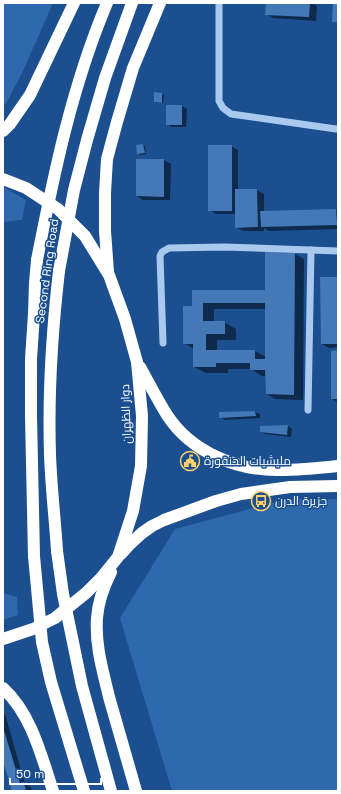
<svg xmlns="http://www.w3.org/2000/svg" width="341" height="794" font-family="'Space Grotesk',Cairo,sans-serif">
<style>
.green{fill:#2e69ad}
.shadow{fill:#0007;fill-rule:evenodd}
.building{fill:#4478b7;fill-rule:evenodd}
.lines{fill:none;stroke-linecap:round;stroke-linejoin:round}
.minor{stroke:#a9c9ee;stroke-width:7}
.highway{stroke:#fff;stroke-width:12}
.highway-bridge{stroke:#fff;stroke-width:12}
.labels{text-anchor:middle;stroke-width:3;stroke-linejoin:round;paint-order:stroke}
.street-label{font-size:12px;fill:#fff;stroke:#1b4f8f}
.poi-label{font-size:12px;fill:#fff;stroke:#1b4f8f;text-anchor:start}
</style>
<rect width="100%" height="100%" fill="#1b4f8f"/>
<g class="green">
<path d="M3 3H53L23 71 7 102 3 106Z"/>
<path d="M3 187 26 200 22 220 3 222Z"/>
<path d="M287 499H338V791H172L120 618 175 529Z"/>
<path d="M3 593 17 597 18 615 3 620Z"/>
</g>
<g class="shadow">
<path d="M267 3H312L317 6 316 21 273 18 266 14Z"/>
<path d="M162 94 164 95 163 103H157L155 102Z"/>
<path d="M167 106H182L187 109 186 127H171L167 124Z"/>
<path d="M143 145 145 146 146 154 140 155 138 153Z"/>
<path d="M231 146 238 150V190H257L264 194V212L336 210 338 211V229L269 231 264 228V231H243L236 227V214H216L209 210Z"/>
<path d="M164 160 171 164 170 200H143L137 196Z"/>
<path d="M295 254 304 259 303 400 275 399 267 394 266 376H262L251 369H228V373H206L194 367V349L184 343 193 307V291H266ZM214 309H266V357L255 351H217V340H236V329L224 322H214Z"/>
<path d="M338 278V347L329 348 322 344Z"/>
<path d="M338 351V402L332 399Z"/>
<path d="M255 412 260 414V418L225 420 220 417V413Z"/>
<path d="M288 426 292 429 291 437 265 434 261 431Z"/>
<path d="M3 712 5 714 25 784 31 787 32 791H13L3 757Z"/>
<path d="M3 778 4 779 3 791Z"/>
</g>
<g class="building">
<path d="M266 3H310L309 17 265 15Z"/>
<path d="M333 3H338V22H332Z"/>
<path d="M154 92 162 93V103L154 102Z"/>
<rect x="166" y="105" width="16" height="20"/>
<path d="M143 144 145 153 137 154 136 145Z"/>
<rect x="208" y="145" width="24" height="66"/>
<path d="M136 159H164V197L136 196Z"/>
<path d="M235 189H257L258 227 235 228Z"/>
<path d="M336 209 337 225 261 227 260 211Z"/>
<path d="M265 252 295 253 294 395 266 394 265 370H250V363H216V367H193V344H183V306H192V290H265ZM203 303H265V359H255V350H206V334H225V321H203Z"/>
<path d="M320 277H338V344H321Z"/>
<path d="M338 350V399H331V351Z"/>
<path d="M255 411 256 416 219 418V412Z"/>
<path d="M288 425 287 435 260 432V426Z"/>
<path d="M3 727 20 783 24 782 26 791H12L3 761Z"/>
</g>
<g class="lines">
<g class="minor">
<path d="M219 3V101L223 108 231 114 336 129"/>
<path d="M163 343 160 256 162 252 169 248 224 247 338 251"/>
<path d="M308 410 311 250"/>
</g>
<g class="highway">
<path d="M3 131 10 124 30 95 74 3"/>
<path d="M3 179 26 188 58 209 85 236 109 275 125 319 137 362 142 416 141 466 133 511 118 557 101 578 86 593 55 618 33 629 3 639"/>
<path d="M108 272 105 231V193L107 159 117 122 133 68 160 3"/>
<path d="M140 367C149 383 157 399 167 415 191 452 237 471 280 470 299 470 319 468 338 466"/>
<path d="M57 551C55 519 51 486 50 454 48 393 52 332 59 271"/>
<path d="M121 554 130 544 142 533 152 526 164 520 216 501 241 494 290 487 338 486"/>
<path d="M34 556 31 416V359L34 314 35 283 37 260"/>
<path d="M111 572C104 586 98 602 97 618 95 646 103 671 109 697 118 728 127 760 136 791"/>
<path d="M3 688C32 715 41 755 53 791"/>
</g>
<g class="highway-bridge">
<path d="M37 260C54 173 72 86 107 3"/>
<path d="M59 271 74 190 87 140 105 78 132 3"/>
<path d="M57 551 63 594 82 686 111 791"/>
<path d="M34 556 42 642 51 682 84 791"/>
</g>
</g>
<defs>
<symbol id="civic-ring" viewBox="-11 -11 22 22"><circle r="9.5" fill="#1b4f8f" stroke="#ffd166" stroke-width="1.5"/><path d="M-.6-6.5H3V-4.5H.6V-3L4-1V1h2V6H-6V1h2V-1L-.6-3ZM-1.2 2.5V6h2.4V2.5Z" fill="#ffd166"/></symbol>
<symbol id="bus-ring" viewBox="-11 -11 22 22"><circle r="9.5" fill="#1b4f8f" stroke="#ffd166" stroke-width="1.5"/><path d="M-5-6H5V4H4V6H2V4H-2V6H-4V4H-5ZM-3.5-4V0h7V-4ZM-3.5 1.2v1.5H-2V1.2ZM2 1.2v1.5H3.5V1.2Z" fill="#ffd166"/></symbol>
</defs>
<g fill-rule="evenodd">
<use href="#civic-ring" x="179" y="450" width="22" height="22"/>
<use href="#bus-ring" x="250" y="490" width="22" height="22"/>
</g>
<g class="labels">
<g class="street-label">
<text transform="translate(47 271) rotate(-82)" y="4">Second Ring Road</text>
<text transform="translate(126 414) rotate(-92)" y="4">دوار الظهران</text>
</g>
<g class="poi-label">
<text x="204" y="465">مليشيات الحنقورة</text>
<text x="275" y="505">جزيرة الدرن</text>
</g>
</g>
<rect width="341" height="794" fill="none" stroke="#ffffff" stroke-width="8"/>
<path d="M10 778v6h91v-6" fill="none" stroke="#ffffff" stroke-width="2"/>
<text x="16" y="778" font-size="12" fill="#ffffff" stroke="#1b4f8f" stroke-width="3" paint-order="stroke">50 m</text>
</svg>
